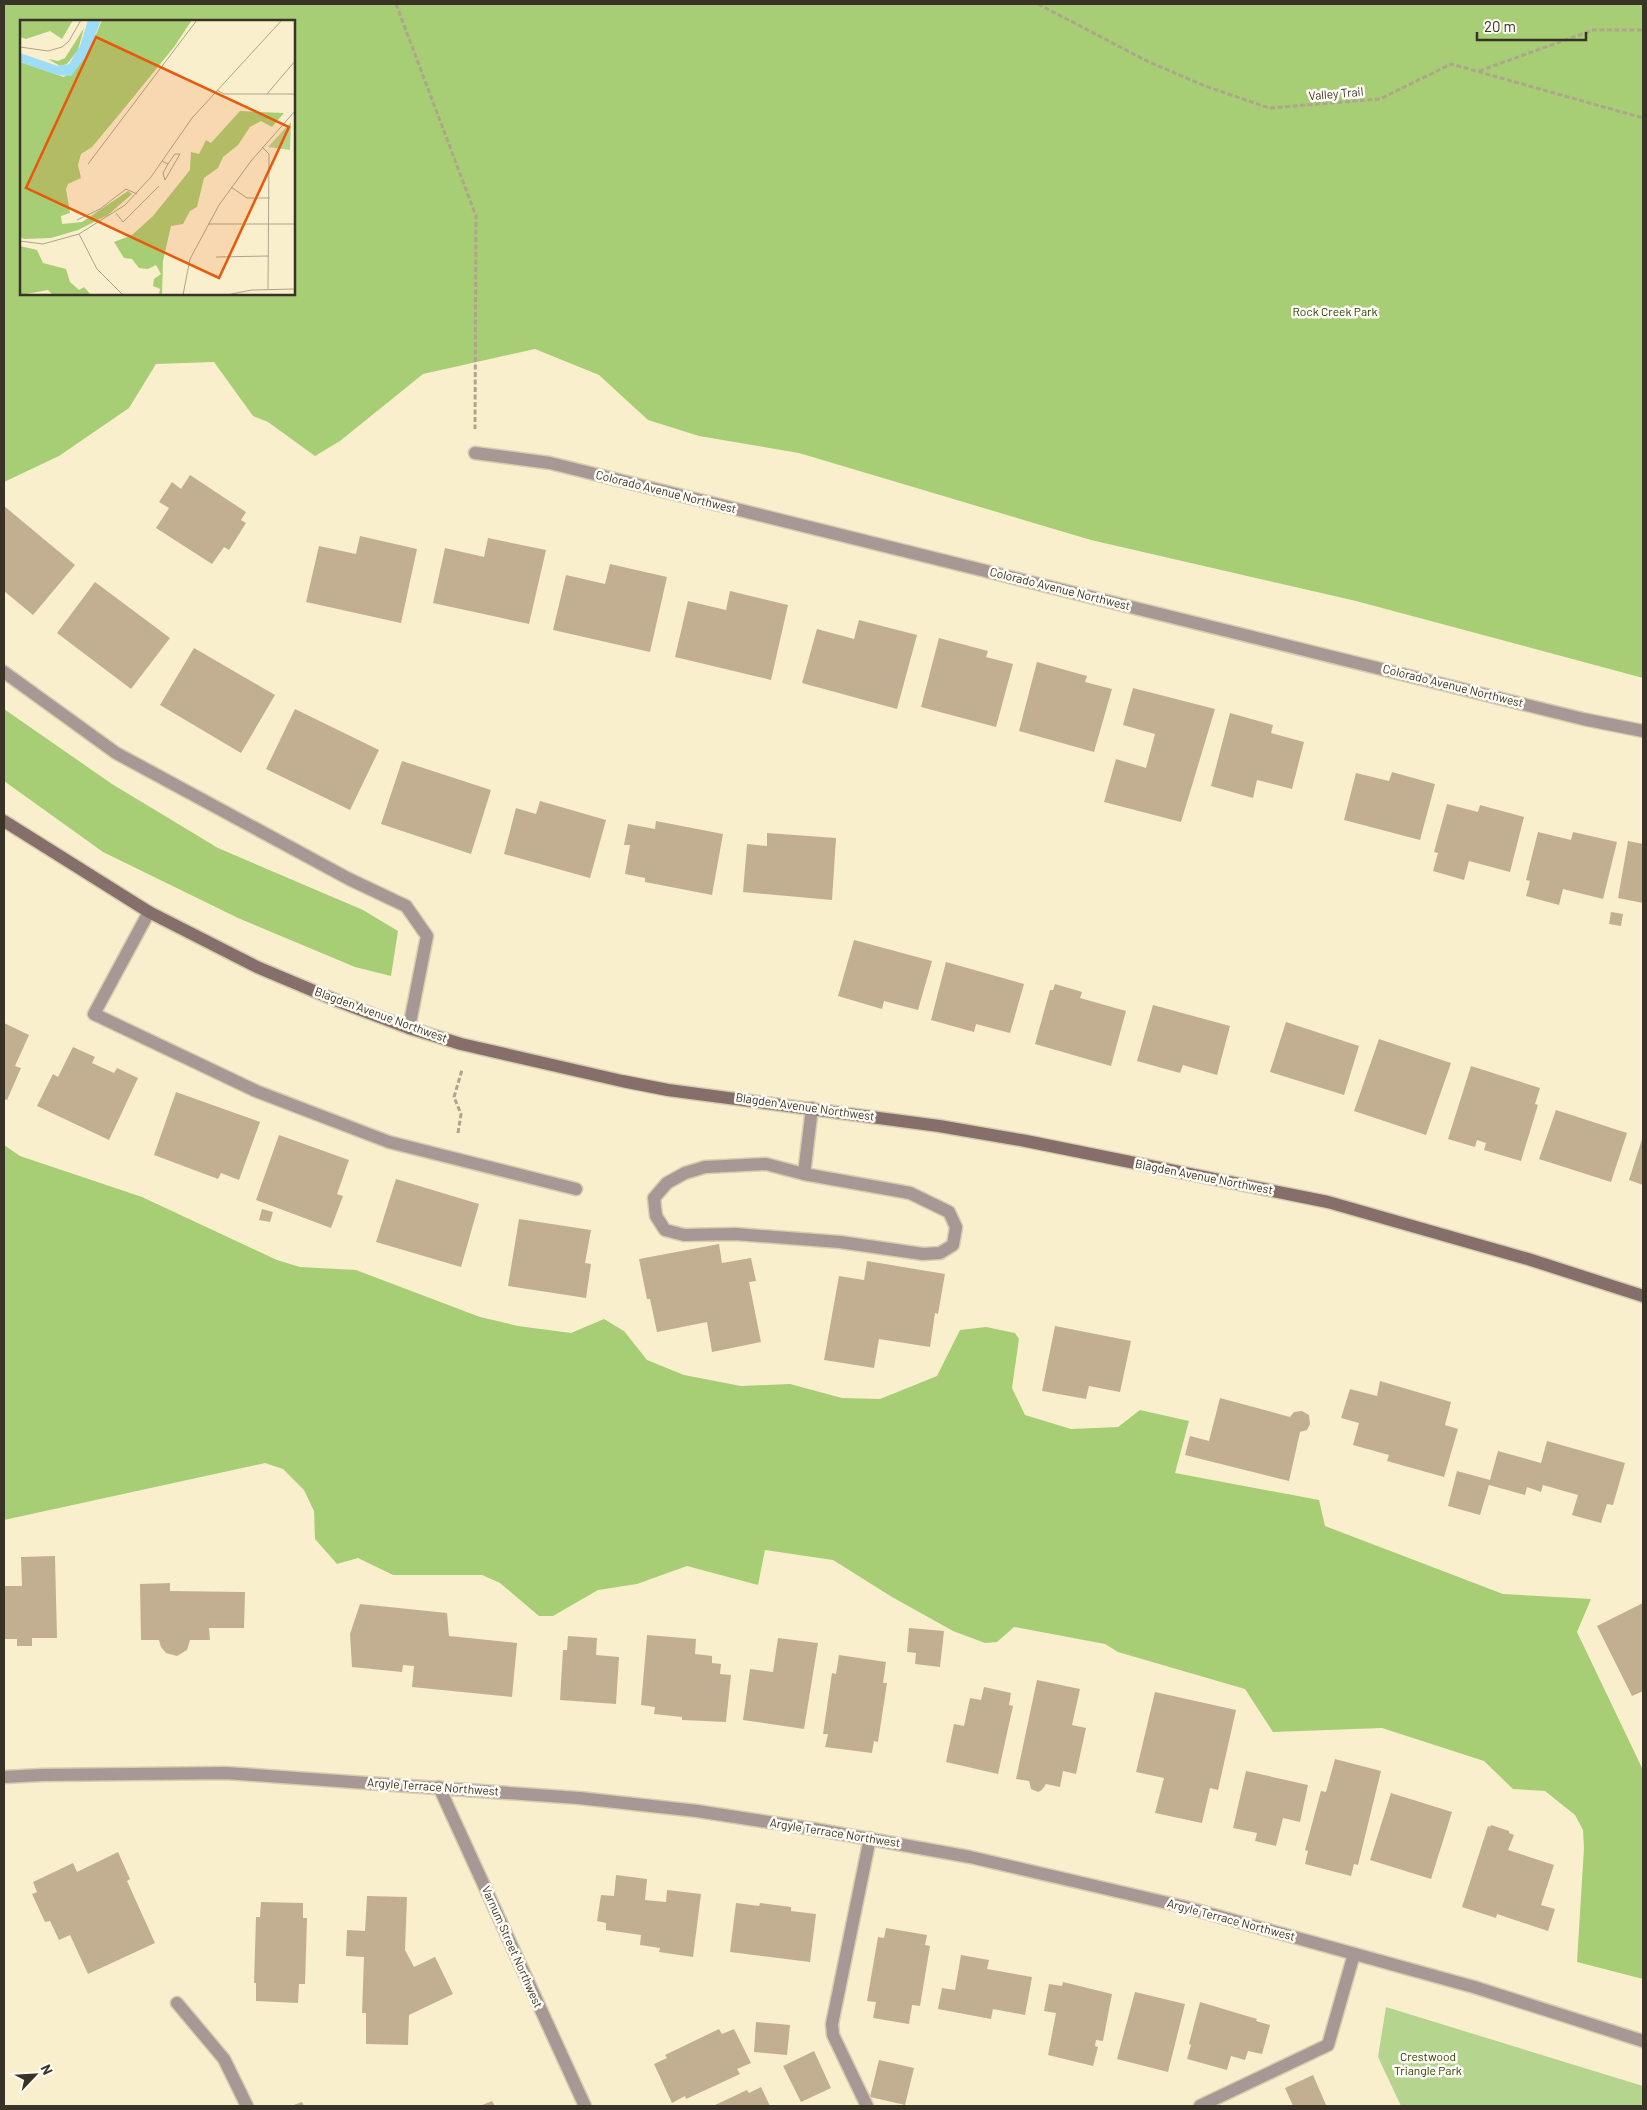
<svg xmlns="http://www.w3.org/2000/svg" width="1647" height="2110" font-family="Barlow,sans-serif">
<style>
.green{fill:#b5d58f}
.forest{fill:#a7ce75;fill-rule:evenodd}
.building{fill:#c2af92}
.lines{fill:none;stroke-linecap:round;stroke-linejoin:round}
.service-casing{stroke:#d7cdaf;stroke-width:15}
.minor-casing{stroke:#d7cdaf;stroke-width:15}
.secondary-casing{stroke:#d7cdaf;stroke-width:15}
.path{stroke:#aea58c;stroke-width:3;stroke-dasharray:5 2.5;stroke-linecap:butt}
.service{stroke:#a89895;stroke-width:12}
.minor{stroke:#a89895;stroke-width:12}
.secondary{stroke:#866e6a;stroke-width:12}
.labels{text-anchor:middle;stroke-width:5;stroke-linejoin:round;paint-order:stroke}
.street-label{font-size:12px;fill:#383326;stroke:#fefcf5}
.park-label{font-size:12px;fill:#2a4000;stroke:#fefcf5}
.inset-road{fill:none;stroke:#aca48a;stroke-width:1}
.view{fill:#e8590c;fill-opacity:0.15;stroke:#e8590c;stroke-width:2.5}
.inset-edge{fill:none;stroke:#383326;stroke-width:2.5}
</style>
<rect width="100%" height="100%" fill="#faefcd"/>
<path class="green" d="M1386 2007 1643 2086V2106H1401L1378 2057Z"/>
<g class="forest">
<path d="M4 4H1643V678L1356 601 1091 540 799 453 699 436 648 420 599 375 535 349 423 374 340 441 315 456 268 422 253 416 214 362 156 364 129 408 59 456 4 482ZM21 21H294V294H21Z"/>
<path d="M4 709 112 784 218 848 363 910 398 931 391 976 355 967 238 918 103 852 4 781Z"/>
<path d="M4 1145 20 1156 142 1197 277 1260 300 1267 356 1270 480 1317 518 1326 571 1333 604 1319 624 1331 647 1360 684 1375 741 1386 790 1384 842 1398 880 1399 937 1376 960 1330 986 1327 1015 1333 1019 1339 1012 1388 1025 1415 1071 1429 1118 1427 1140 1410 1189 1421 1175 1473 1319 1500 1325 1526 1503 1594 1591 1599 1577 1632 1643 1770V1979L1577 1962 1584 1848 1583 1830 1575 1815 1545 1791 1513 1789 1484 1761 1382 1728 1273 1732 1245 1689 1118 1652 1105 1644 1014 1627 997 1642 985 1643 953 1631 892 1597 833 1560 765 1550 758 1585 687 1566 637 1584 598 1590 553 1616H539L500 1583 482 1575H393L358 1558 337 1564 315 1539 314 1511 304 1490 283 1469 265 1463 4 1520Z"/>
</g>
<g class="building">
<path d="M190 475 246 512 241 520 246 523 229 550 224 547 212 564 156 528 169 508 159 502 172 482 181 489Z"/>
<path d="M4 506 75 565 33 615 4 591Z"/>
<path d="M360 536 417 549 401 623 306 602 319 546 356 554Z"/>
<path d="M488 538 546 550 529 624 433 603 445 548 484 557Z"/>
<path d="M610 564 667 577 650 652 553 630 566 575 605 584Z"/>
<path d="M95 582 170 638 131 689 57 633Z"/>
<path d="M730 591 788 605 771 680 675 657 688 601 726 610Z"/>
<path d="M859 620 917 635 897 709 802 683 817 629 854 639Z"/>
<path d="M939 638 988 651 986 657 1013 664 996 727 921 707Z"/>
<path d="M194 648 275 695 241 753 160 705Z"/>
<path d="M1037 662 1087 676 1085 682 1112 689 1094 752 1019 731Z"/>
<path d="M1133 688 1215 709 1181 822 1104 802 1116 759 1146 768 1155 734 1123 725Z"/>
<path d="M295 709 379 750 350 810 266 769Z"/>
<path d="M1230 713 1273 725 1271 733 1304 742 1292 789 1257 780 1253 798 1211 786Z"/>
<path d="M402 761 491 790 471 854 381 824Z"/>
<path d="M1392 772 1435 784 1420 840 1344 820 1356 773 1389 781Z"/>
<path d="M540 801 606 820 590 878 504 854 516 808 536 814Z"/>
<path d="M1447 804 1478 812 1480 805 1524 817 1510 872 1469 861 1464 880 1433 871 1438 853 1434 852Z"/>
<path d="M656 821 723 834 712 895 645 882V878L625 874 630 845H624L628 824 655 829Z"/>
<path d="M1538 832 1571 840 1573 832 1617 842 1603 899 1563 889 1559 905 1526 896 1530 881 1526 880Z"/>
<path d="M767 833 836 838 832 900 743 892 747 844 767 846Z"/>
<path d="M1628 841 1643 844V903L1618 898Z"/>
<path d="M1611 912 1623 914 1621 926 1609 924Z"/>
<path d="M854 940 932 961 918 1010 884 1001 882 1009 838 996Z"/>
<path d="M946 962 1024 984 1010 1033 976 1024 974 1032 931 1020Z"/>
<path d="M1055 984 1082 992 1080 998 1126 1011 1111 1066 1035 1044 1050 990H1053Z"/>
<path d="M1153 1005 1230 1026 1217 1075 1183 1065 1180 1073 1137 1061Z"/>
<path d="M1286 1022 1359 1046 1344 1095 1270 1072Z"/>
<path d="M4 1023 29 1035 15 1066 21 1068 7 1100 4 1099Z"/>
<path d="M1379 1039 1451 1063 1426 1135 1354 1111Z"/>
<path d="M73 1047 95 1057 92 1063 114 1073 117 1068 138 1078 109 1140 37 1106 53 1074 58 1077Z"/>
<path d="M1471 1066 1540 1088 1535 1104 1538 1105 1521 1161 1484 1150 1486 1143 1477 1140 1475 1147 1448 1139Z"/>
<path d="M176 1092 260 1122 239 1180 221 1173 218 1179 154 1155Z"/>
<path d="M1556 1110 1627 1133 1611 1182 1539 1159Z"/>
<path d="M279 1135 349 1160 337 1194 343 1196 331 1228 256 1200Z"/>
<path d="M1643 1136V1185L1629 1180Z"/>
<path d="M396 1179 479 1204 461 1267 376 1242Z"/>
<path d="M262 1209 273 1212 270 1222 259 1220Z"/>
<path d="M519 1219 591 1230 585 1263 591 1264 586 1298 508 1286Z"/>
<path d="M719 1244 722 1263 751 1258 756 1281 749 1282 761 1342 712 1352 707 1322 657 1332 650 1299H647L639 1259Z"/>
<path d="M867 1261 945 1274 938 1314 935 1313 930 1347 879 1339 874 1368 824 1360 839 1276 864 1280Z"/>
<path d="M1055 1326 1131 1341 1120 1392 1089 1386 1086 1399 1042 1391Z"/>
<path d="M1380 1381 1451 1402 1445 1425 1458 1429 1444 1477 1387 1461 1389 1455 1353 1445 1359 1423 1341 1418 1350 1389 1377 1396Z"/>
<path d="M1220 1398 1290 1417 1294 1412 1302 1411 1309 1415 1310 1424 1307 1430 1300 1432 1289 1481 1185 1455 1190 1436 1209 1441Z"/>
<path d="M1547 1441 1625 1463 1613 1505 1607 1504 1601 1523 1572 1515 1578 1495 1543 1485 1541 1492 1527 1487 1525 1495 1489 1485 1480 1515 1448 1506 1457 1471 1490 1480 1498 1451 1541 1463Z"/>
<path d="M55 1556 57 1638H32V1646H17V1639H4V1586H22L21 1557Z"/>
<path d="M170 1583V1591L245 1592 244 1628H209L210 1640H190L187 1650 177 1656 166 1653 161 1647 159 1640H141L140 1584Z"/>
<path d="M1643 1603V1691L1632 1696 1597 1626Z"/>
<path d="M360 1604 447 1613 449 1636 517 1643 512 1697 412 1687 414 1666 403 1665 402 1672 352 1667 350 1634Z"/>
<path d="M909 1628 944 1631 940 1667 915 1664 916 1653 907 1652Z"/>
<path d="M647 1635 696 1639 695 1654 712 1656V1663L721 1664 720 1674 731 1675 726 1722 682 1720V1717L654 1714 655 1707 641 1705Z"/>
<path d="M568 1636 597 1638 596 1655 619 1657 616 1704 560 1700 563 1650H567Z"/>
<path d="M778 1638 818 1643 804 1729 743 1720 750 1669 773 1672Z"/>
<path d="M839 1655 886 1662 883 1683H887L878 1742 874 1741 872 1753 825 1747 828 1734H823L832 1673 836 1674Z"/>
<path d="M1037 1680 1080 1689 1072 1725 1086 1728 1076 1774 1063 1771 1060 1787 1046 1784 1042 1790 1038 1792 1031 1789 1029 1781 1016 1779Z"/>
<path d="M984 1687 1011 1693 1009 1705 1013 1706 998 1774 946 1762 954 1724 964 1726 970 1698 981 1700Z"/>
<path d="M1155 1692 1236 1710 1218 1790 1210 1788 1202 1823 1155 1813 1164 1778 1136 1772Z"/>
<path d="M1335 1759 1381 1771 1358 1865 1354 1864 1351 1876 1305 1864 1308 1851 1305 1850 1321 1791 1326 1792Z"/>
<path d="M1246 1771 1308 1785 1300 1822 1283 1818 1276 1846 1255 1841 1257 1833 1233 1828Z"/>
<path d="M1391 1793 1452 1812 1431 1879 1370 1860Z"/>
<path d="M1491 1825 1509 1831V1833L1514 1835 1508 1850 1554 1865 1541 1905 1555 1909 1548 1931 1497 1914 1496 1918 1462 1907 1488 1826 1490 1827Z"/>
<path d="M118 1852 130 1879 127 1881 155 1943 88 1974 70 1935 59 1940 50 1921 45 1922 32 1894 37 1892 33 1882 73 1863 77 1872Z"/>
<path d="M616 1875 647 1879 645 1900 666 1902 667 1890 701 1894 693 1957 659 1952 660 1948 640 1945 641 1935 606 1930V1923L597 1921 601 1895 614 1896Z"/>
<path d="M367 1896 407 1897 405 1950 414 1967 435 1957 453 1994 409 2015 408 2045 366 2044V2013H362L364 1957 346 1956 347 1930 365 1931Z"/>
<path d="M261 1902 303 1903V1918H307L305 1984H299L298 2003 256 2001V1983H254L256 1917H260Z"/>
<path d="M736 1903 759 1906 760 1903 791 1907V1911L816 1914 810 1962 730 1952Z"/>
<path d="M886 1928 927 1935 925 1945 930 1946 920 2006 912 2005 909 2024 873 2018 876 2002 867 2001 878 1937 884 1938Z"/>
<path d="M961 1955 989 1960 987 1969 1032 1977 1025 2015 993 2009 991 2019 938 2009 942 1988 955 1990Z"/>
<path d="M1063 1982 1112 1994 1103 2041 1096 2040 1095 2046 1098 2047 1093 2066 1048 2055 1056 2013 1044 2011 1049 1984 1062 1986Z"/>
<path d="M1135 1992 1185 2004 1168 2072 1117 2059Z"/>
<path d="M1200 2002 1257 2019 1256 2021 1270 2025 1262 2054 1248 2051 1245 2060 1231 2056 1227 2070 1187 2059 1191 2045 1189 2044Z"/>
<path d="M756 2022 790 2025 787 2055 754 2052Z"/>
<path d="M719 2029 722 2034 734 2029 751 2063 737 2069 740 2074 686 2099 685 2096 672 2103 654 2064 667 2058 665 2055Z"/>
<path d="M814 2051 831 2088 801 2102 783 2066Z"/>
<path d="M879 2060 914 2068 905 2105 870 2097Z"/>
<path d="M1313 2075 1326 2105 1293 2106 1285 2088Z"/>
<path d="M761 2087 770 2106H713L747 2090 749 2093Z"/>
<path d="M492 2101 495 2106H480Z"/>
<path d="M302 2102 304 2106H291Z"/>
</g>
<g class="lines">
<defs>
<g id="service">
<path d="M4 672 116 753 349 879 406 906 427 936 409 1028"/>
<path d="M149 912 94 1014 256 1091 389 1142 576 1189"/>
<path d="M804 1174 766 1164 705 1167 685 1173 667 1183 654 1198 656 1216 665 1230 684 1235 735 1234 840 1242 923 1254 940 1253 953 1245 956 1227 949 1212 910 1193 804 1174 812 1108"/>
<path d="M177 2003 224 2059 247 2106"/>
<path d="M867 2106 833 2035 832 2024 870 1838"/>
<path d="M1200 2106 1328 2045 1354 1954"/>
</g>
<g id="minor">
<path d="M475 453 550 463 1583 719 1643 731"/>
<path d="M4 1777 41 1775 226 1773 579 1798 697 1811 814 1829 970 1857 1185 1907 1474 1987 1643 2041"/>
<path d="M439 1787 585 2106"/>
</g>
<path id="secondary" d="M4 821 149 912 257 967 340 1002 409 1028 461 1044 622 1081 668 1090 939 1126 1026 1141 1328 1202 1528 1259 1643 1296"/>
</defs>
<use href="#service" class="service-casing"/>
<use href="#minor" class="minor-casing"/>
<use href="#secondary" class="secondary-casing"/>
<g class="path">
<path d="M396 4 476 216 475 429"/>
<path d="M1038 4 1147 61 1205 86 1269 108 1380 99 1451 64 1643 118"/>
<path d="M1479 71 1593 30H1643"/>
<path d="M458 1133 461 1114 454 1097 462 1070"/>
</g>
<use href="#service" class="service"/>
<use href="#minor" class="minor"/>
<use href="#secondary" class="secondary"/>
</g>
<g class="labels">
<g class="street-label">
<text transform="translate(1336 94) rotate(-5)" y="4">Valley Trail</text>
<text transform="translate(666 492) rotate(14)" y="4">Colorado Avenue Northwest</text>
<text transform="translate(1060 589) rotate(14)" y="4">Colorado Avenue Northwest</text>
<text transform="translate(1453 686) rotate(14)" y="4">Colorado Avenue Northwest</text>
<text transform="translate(381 1015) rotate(20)" y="4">Blagden Avenue Northwest</text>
<text transform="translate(805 1107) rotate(8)" y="4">Blagden Avenue Northwest</text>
<text transform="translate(1204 1177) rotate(11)" y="4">Blagden Avenue Northwest</text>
<text transform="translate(433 1787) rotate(4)" y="4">Argyle Terrace Northwest</text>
<text transform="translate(835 1833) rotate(9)" y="4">Argyle Terrace Northwest</text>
<text transform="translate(1231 1920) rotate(15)" y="4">Argyle Terrace Northwest</text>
<text transform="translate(512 1947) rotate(66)" y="4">Varnum Street Northwest</text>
</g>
<g class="park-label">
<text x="1335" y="316">Rock Creek Park</text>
<text x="1428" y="2061">Crestwood<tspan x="1428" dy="14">Triangle Park</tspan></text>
</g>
</g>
<g transform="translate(20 20)">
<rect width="275" height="275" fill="#faefcd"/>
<path d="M271 102 270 130 248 127 269 104Z" fill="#b5d58f"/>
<path d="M0 0H53L42 19 30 11 6 19 0 17ZM82 0H172L154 27 102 91 72 127 61 134 58 145 61 158 48 164 46 169 50 193 41 196 42 204 62 202 108 171 112 174 88 195 58 210 31 218 4 219 0 217V42L44 57 68 34ZM64 8 58 30 47 44 40 46 28 39 38 41 45 38ZM220 91 264 93 252 107 241 101 230 107 218 125 203 137 198 148 184 158 177 187 170 191 163 204 151 206 143 241 142 275H139L140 269 133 266 134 259 141 254 136 245 128 249 119 248 112 239 104 238 94 222 112 215 133 196 170 150 171 132 179 134 186 120 191 123ZM0 226 17 230 23 243 46 249 50 262 59 270 64 267 71 275H33L28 270 0 275Z" fill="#a7ce75"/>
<path d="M68 0H81L68 34 51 56 37 55 0 42V33L38 46 49 44 60 26Z" fill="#9eddf8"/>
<path class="inset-road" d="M0 27 28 31 42 27 49 21 61 0M197 70 204 74H275M247 74 275 41M242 127 249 134 248 269M142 141 148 144 155 134H160L145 160 143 153 148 144M68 144 177 0M211 167 227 178H250M96 193 103 202 139 166M57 200 80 189 106 169 117 174M188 204H275M59 214 77 249 103 275M0 221 23 224 59 214 105 185 131 157 172 98 262 0M196 237 249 236M163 275 170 239 199 185 231 141 275 91M206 275 232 270 275 269M275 275V81"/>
<path class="view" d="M76 17 269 107 199 258 6 168Z"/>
<rect width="275" height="275" class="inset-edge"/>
</g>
<rect width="1647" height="2110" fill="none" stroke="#383326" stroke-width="10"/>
<g transform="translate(35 2075) rotate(65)" stroke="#fefcf5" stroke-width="4" paint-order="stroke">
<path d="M0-4L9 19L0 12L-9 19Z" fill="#383326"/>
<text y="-8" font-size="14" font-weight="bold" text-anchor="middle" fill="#383326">N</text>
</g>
<path d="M1477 32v8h109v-8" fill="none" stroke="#383326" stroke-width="2.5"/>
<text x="1484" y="32" font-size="15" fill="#383326" stroke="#fefcf5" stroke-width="4" paint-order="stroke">20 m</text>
</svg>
